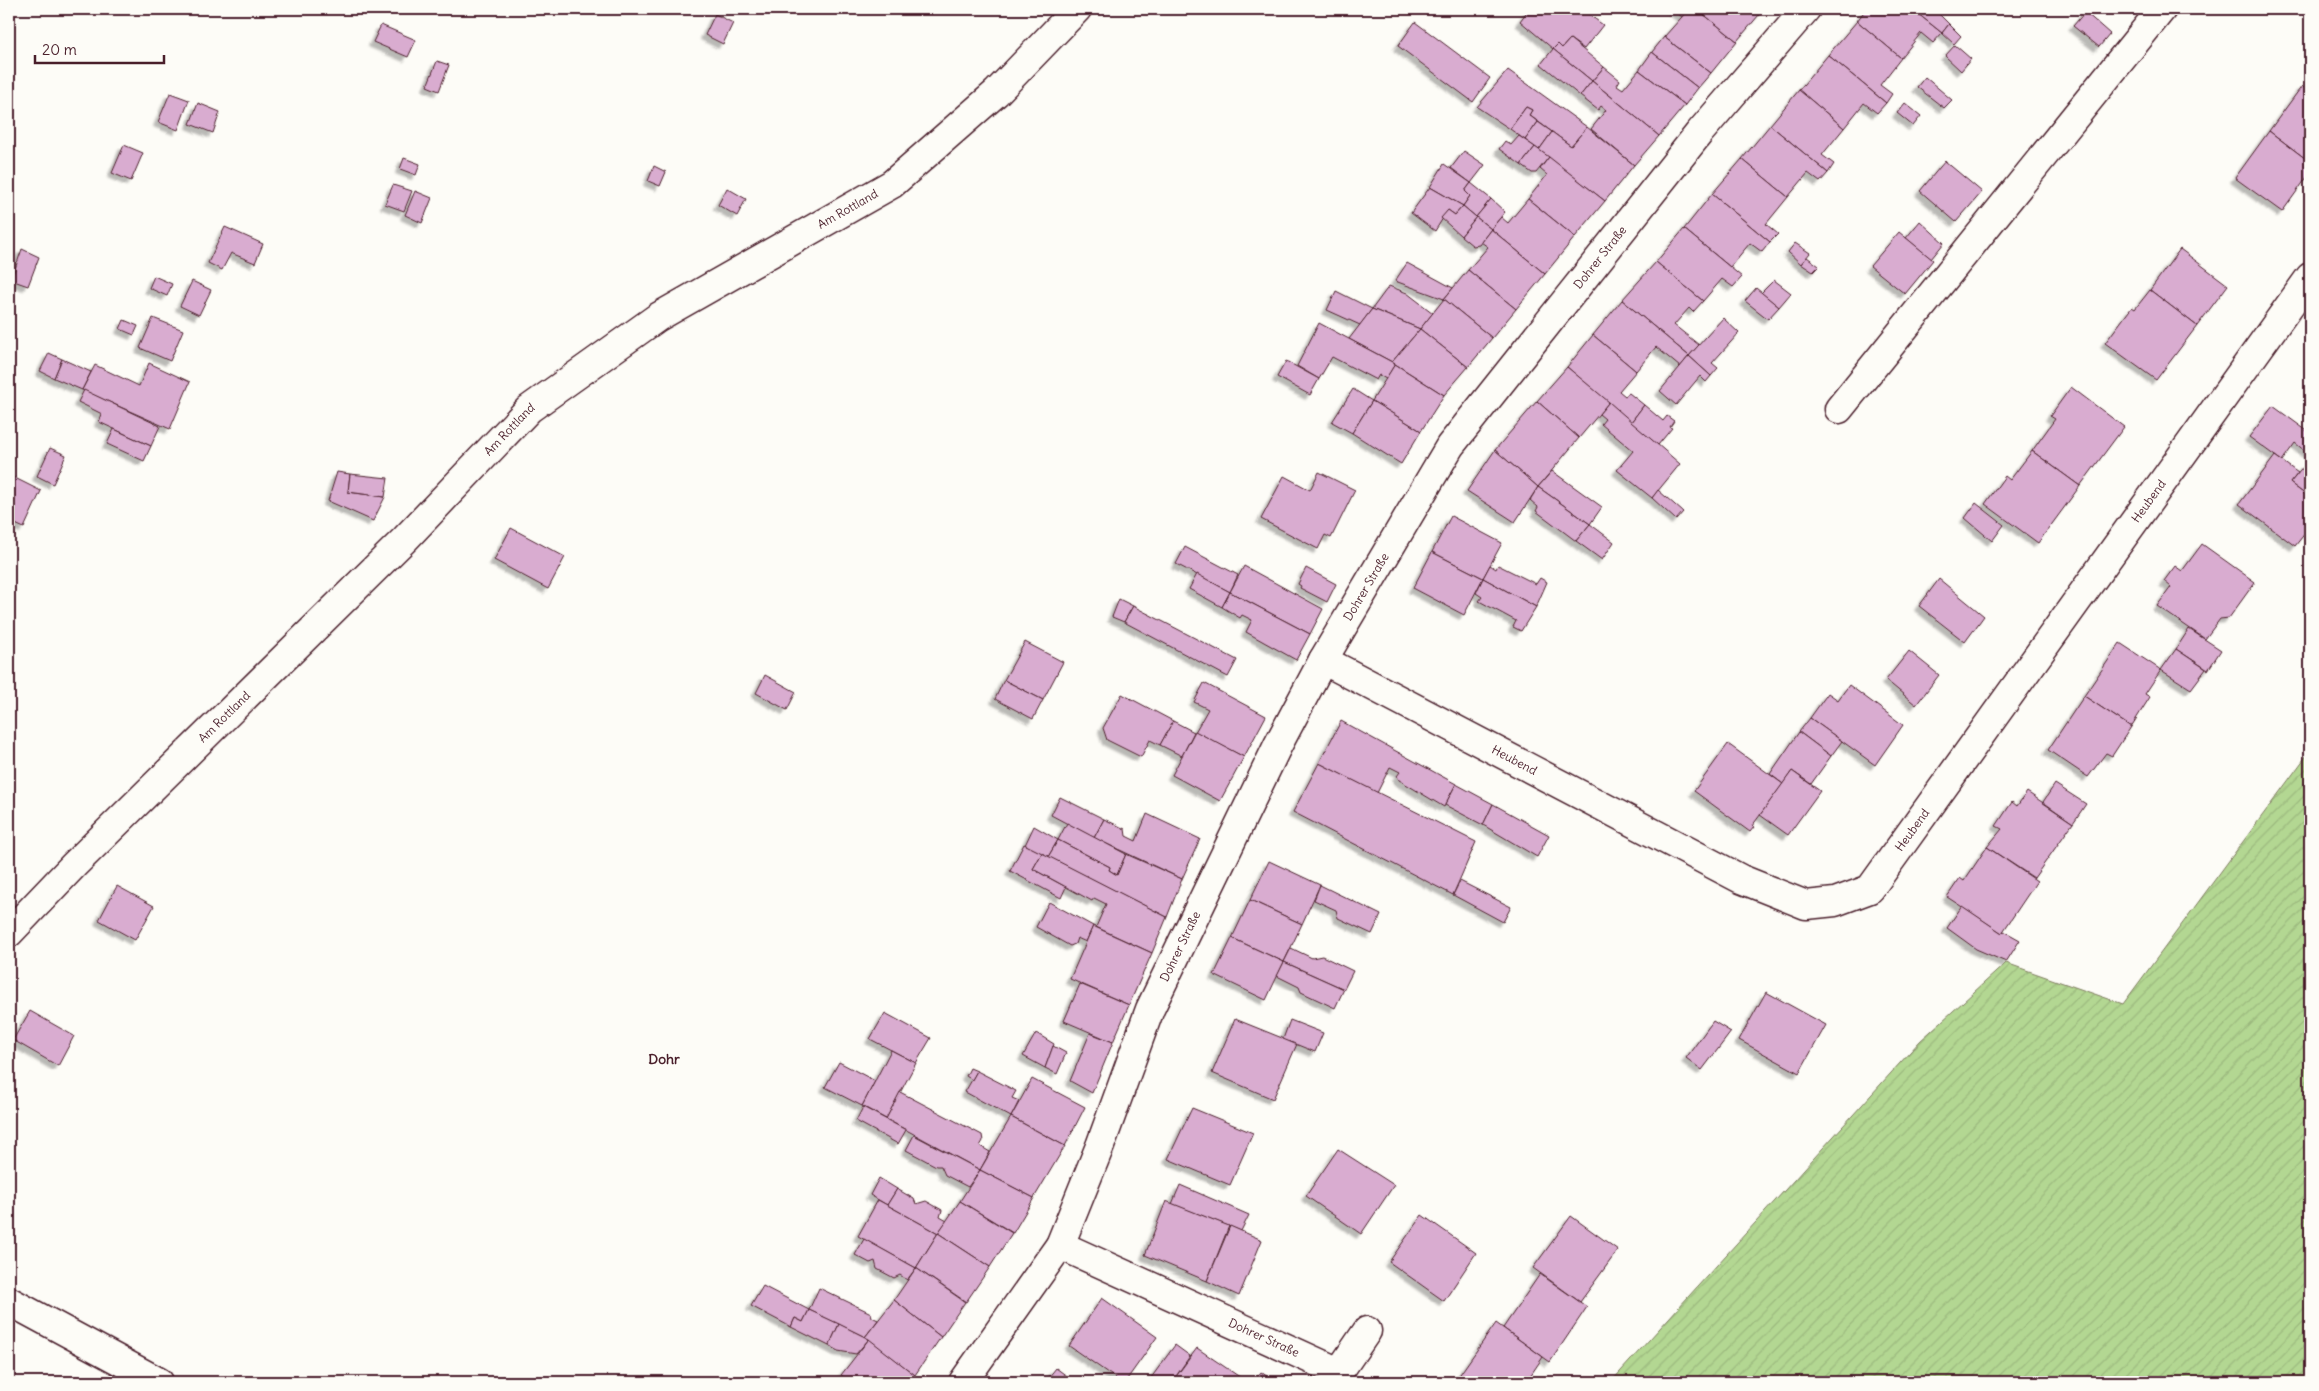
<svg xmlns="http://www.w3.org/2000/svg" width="2319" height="1391" font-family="Delius,sans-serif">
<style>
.garden{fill:url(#garden-furrows);stroke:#7e7b5e}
.building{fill:#d9acd0;stroke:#4a1f2b;filter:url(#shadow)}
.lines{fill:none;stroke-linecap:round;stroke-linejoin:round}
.minor-casing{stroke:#4a1f2b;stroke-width:31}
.minor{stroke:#fdfcf7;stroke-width:28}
.labels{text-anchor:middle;stroke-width:5;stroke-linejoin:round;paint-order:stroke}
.street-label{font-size:12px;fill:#4a1f2b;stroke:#fdfcf7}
.neighbourhood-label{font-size:14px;font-weight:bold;fill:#4a1f2b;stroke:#fdfcf7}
</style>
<defs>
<pattern id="garden-furrows" width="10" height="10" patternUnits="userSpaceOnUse" patternTransform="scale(1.25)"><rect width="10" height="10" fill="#b3d792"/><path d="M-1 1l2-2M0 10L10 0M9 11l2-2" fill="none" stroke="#9bb87e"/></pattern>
<filter id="shadow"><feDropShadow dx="-4.5" dy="4.5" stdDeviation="1" flood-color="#0004"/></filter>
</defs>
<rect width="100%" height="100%" fill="#fdfcf7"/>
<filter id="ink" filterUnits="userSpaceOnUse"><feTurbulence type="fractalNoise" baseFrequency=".02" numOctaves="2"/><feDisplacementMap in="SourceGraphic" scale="10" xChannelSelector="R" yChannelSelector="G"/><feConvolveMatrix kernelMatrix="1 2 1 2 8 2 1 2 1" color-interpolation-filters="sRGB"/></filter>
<g filter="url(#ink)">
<path class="garden" d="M2310 751V1382H1611L1920 1041 2006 963 2123 1004Z"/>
<g class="building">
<path d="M1529 9H1582L1603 25 1584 49 1570 39 1562 48 1558 44 1553 49 1520 21Z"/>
<path d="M1672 9H1689L1682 17Z"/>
<path d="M1689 9H1697L1737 41 1711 73 1664 37Z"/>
<path d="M1697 9H1764L1737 41Z"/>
<path d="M1866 9H1912L1942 33 1933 43 1921 33 1901 58 1857 21Z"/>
<path d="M1912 9H1940L1937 12 1949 24 1942 33Z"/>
<path d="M2085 12 2110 34 2099 47 2073 26Z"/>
<path d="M715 14 733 23 723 44 705 35Z"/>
<path d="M1857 21 1901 58 1880 85 1892 94 1886 103 1828 55Z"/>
<path d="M1415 22 1490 78 1473 102 1398 46Z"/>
<path d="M1949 24 1961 36 1954 44 1942 33Z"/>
<path d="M381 25 416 40 408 57 373 42Z"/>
<path d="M1664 37 1711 73 1698 88 1652 52Z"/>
<path d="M1570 39 1604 67 1592 81 1553 49 1558 44 1562 48Z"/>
<path d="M1955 45 1971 59 1961 71 1945 56Z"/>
<path d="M1553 49 1592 81 1580 96 1541 64Z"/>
<path d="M1652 52 1698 88 1685 105 1639 70Z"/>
<path d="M1828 55 1886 103 1877 113 1864 103 1844 128 1799 90Z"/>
<path d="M437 61 449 65 439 91 427 86Z"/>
<path d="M1604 67 1620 80 1617 85 1623 89 1639 70 1685 105 1659 136 1592 81Z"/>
<path d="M1508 70 1587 127 1571 146 1529 115 1532 110 1526 107 1510 129 1477 107Z"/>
<path d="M1925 77 1952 100 1944 108 1917 87Z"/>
<path d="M1592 81 1659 136 1634 165 1591 129 1606 110 1601 106 1598 110 1580 96Z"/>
<path d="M2302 86 2310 93V162L2269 131Z"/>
<path d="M1799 90 1844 128 1822 155 1834 164 1828 173 1770 125Z"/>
<path d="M170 93 189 100 178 130 158 122Z"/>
<path d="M198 103 220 112 213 133 190 124Z"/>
<path d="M1905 103 1921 116 1913 126 1897 113Z"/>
<path d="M1526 107 1532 110 1529 115 1538 122 1525 140 1510 129Z"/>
<path d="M1538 122 1552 132 1539 150 1525 140Z"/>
<path d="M1770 125 1828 173 1820 182 1808 173 1788 197 1742 159Z"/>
<path d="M1587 127 1634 165 1605 201 1539 150 1552 132 1571 146Z"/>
<path d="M2269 131 2310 162V173L2282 212 2235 178Z"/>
<path d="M1519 136 1535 147 1521 165 1499 149 1505 141 1511 145Z"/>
<path d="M124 145 143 153 131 181 112 173Z"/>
<path d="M1535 147 1549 157 1536 173H1532L1521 165Z"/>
<path d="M1464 151 1485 165 1471 183 1451 168Z"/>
<path d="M1549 157 1605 201 1575 237 1528 199 1547 175 1540 169Z"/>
<path d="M404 158 420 164 416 175 400 169Z"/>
<path d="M1742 159 1788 197 1766 224 1778 234 1770 242 1712 194Z"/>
<path d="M1945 161 1982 192 1956 222 1920 191Z"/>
<path d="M1444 164 1471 183 1465 191 1470 196 1463 206 1430 187Z"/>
<path d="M654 166 666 172 660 186 648 181Z"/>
<path d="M1471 183 1491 199 1476 217 1463 206 1470 196 1465 191Z"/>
<path d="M393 185 412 191 404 211 385 204Z"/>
<path d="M1430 187 1463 206 1455 215 1448 210 1435 231 1411 213Z"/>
<path d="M727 188 746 199 737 216 718 205Z"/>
<path d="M415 191 432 198 422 223 405 215Z"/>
<path d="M1712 194 1770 242 1762 252 1750 243 1730 267 1684 229Z"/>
<path d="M1491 199 1505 212 1491 229 1476 217Z"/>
<path d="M1528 199 1575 237 1545 274 1491 229 1501 217 1508 223Z"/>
<path d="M1463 206 1476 217 1461 236 1441 218 1448 210 1455 215Z"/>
<path d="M1476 217 1491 229 1479 245 1473 246 1461 236Z"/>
<path d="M1920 221 1944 243 1931 259 1906 238Z"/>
<path d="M225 227 263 244 255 263 231 253 222 270 208 263Z"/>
<path d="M1491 229 1545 274 1516 309 1468 270 1488 247 1481 242Z"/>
<path d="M1684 229 1742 277 1733 287 1722 279 1703 301 1656 262Z"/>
<path d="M1899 232 1933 260 1905 294 1870 266Z"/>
<path d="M1795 243 1810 253 1801 264 1788 252Z"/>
<path d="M22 249 39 257 28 286 11 280Z"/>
<path d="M2180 249 2228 285 2197 326 2150 290Z"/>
<path d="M1807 257 1819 266 1813 272 1801 264Z"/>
<path d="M1656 262 1703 301 1693 312 1689 308 1674 325 1699 345 1689 356 1622 300Z"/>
<path d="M1407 263 1453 288 1444 299 1395 281Z"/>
<path d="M1468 270 1516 309 1492 338 1444 299Z"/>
<path d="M154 276 172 284 167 296 149 288Z"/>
<path d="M1774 280 1791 293 1779 307 1761 293Z"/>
<path d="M192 281 211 290 199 315 180 306Z"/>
<path d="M1389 286 1407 293 1433 313 1420 329 1372 309Z"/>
<path d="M1756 288 1779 307 1768 319 1745 301Z"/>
<path d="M2150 290 2197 326 2156 380 2105 343 2132 307 2135 309Z"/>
<path d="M1336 291 1372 309 1360 325 1327 310Z"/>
<path d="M1444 299 1492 338 1468 367 1420 329Z"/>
<path d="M1622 300 1689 356 1680 367 1656 347 1636 371 1593 335Z"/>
<path d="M1372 309 1420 329 1392 362 1349 339Z"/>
<path d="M153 318 183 330 170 361 140 348Z"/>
<path d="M1723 318 1739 333 1712 363 1718 368 1711 376 1689 356Z"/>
<path d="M124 320 138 326 134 335 120 329Z"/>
<path d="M1319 323 1392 362 1395 364 1386 379 1379 375 1376 380 1332 357 1319 379 1297 366Z"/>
<path d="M1420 329 1468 367 1444 395 1392 362Z"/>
<path d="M1593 335 1636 371 1619 391 1625 396 1629 393 1644 405 1631 422 1567 367Z"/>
<path d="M49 353 62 359 54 378 40 371Z"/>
<path d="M1689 356 1711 376 1706 382 1700 376 1676 405 1660 391Z"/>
<path d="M62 359 91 372 82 390 54 378Z"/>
<path d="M1286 361 1319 379 1310 395 1277 377Z"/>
<path d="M149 363 190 382 170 429 82 390 95 365 139 386Z"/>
<path d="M1395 364 1444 395 1421 431 1372 401Z"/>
<path d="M1567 367 1609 402 1579 438 1537 401Z"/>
<path d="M2071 387 2124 427 2080 486 2032 451 2055 419 2050 416Z"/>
<path d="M1353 389 1372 401 1352 433 1332 422Z"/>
<path d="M84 390 160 426 151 446 99 422 102 414 78 402Z"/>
<path d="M1372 401 1421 431 1401 464 1352 433Z"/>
<path d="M1537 401 1579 438 1538 487 1495 450Z"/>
<path d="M1609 402 1680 464 1652 498 1617 470 1633 451 1601 424 1605 419 1599 414Z"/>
<path d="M1644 405 1663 421 1667 416 1674 421 1670 427 1672 428 1658 445 1631 422Z"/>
<path d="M2273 406 2310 433V455L2295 443 2282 461 2249 437Z"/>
<path d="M114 429 151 446 144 461 107 444Z"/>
<path d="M50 448 66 455 53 484 37 476Z"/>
<path d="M1495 450 1538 487 1515 522 1467 491Z"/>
<path d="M2032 451 2080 486 2038 543 1985 504 2005 476 2010 480Z"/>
<path d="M2275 456 2298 473 2290 483 2310 498V527L2295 546 2239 504Z"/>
<path d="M2305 465 2310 468V498L2290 483Z"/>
<path d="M1552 471 1602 507 1590 524 1538 487Z"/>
<path d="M337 472 350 474 348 492 385 497 373 521 328 501Z"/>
<path d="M1319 472 1355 490 1331 538 1325 535 1318 549 1261 519 1284 476 1310 490Z"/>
<path d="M350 474 388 478 385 497 348 492Z"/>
<path d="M9 475 41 491 24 528 9 521Z"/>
<path d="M1538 487 1590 524 1576 541 1536 511 1538 507 1530 500Z"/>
<path d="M1658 490 1683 512 1676 520 1652 498Z"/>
<path d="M1976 503 2004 525 1992 541 1965 518Z"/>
<path d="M1451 516 1502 543 1483 578 1432 552Z"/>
<path d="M1590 524 1614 542 1602 560 1576 541Z"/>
<path d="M511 528 565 557 548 589 494 560Z"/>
<path d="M2202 544 2255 582 2229 618 2220 619 2205 639 2157 606 2171 587 2164 581 2175 566 2182 571Z"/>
<path d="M1185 547 1238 575 1230 592 1176 564Z"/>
<path d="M1432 552 1483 578 1464 615 1413 588Z"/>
<path d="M1490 565 1496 569 1498 565 1536 584 1540 578 1547 582 1536 607 1483 578Z"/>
<path d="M1244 566 1323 609 1310 634 1230 592Z"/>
<path d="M1306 568 1336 584 1327 602 1300 588 1301 586 1298 584Z"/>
<path d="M1197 574 1230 592 1222 607 1189 589Z"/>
<path d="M1483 578 1536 607 1521 631 1513 627 1516 621 1479 601 1482 597 1476 593Z"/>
<path d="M1939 579 1984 616 1965 642 1919 606Z"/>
<path d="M1230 592 1310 634 1296 660 1246 632 1252 620 1242 615 1240 618 1222 607Z"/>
<path d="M1119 599 1133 606 1124 622 1112 617Z"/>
<path d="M1133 606 1237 660 1228 677 1124 622Z"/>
<path d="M2189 629 2221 650 2208 670 2176 649Z"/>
<path d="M1025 642 1063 662 1043 700 1004 680Z"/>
<path d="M2120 643 2161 670 2145 694 2150 697 2131 727 2084 696Z"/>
<path d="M2176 649 2206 669 2191 689 2161 670Z"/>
<path d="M1909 651 1939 675 1916 705 1886 680Z"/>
<path d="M765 675 796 692 787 710 756 693Z"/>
<path d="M1004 680 1043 700 1033 719 995 699Z"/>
<path d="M1204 683 1266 716 1244 757 1195 732 1208 709 1194 702Z"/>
<path d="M1849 685 1903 725 1875 765 1810 718 1828 693 1838 700Z"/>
<path d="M1122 694 1173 721 1160 745 1150 740 1141 757 1107 740 1103 728Z"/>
<path d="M2084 696 2131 727 2112 756 2106 753 2088 777 2048 750Z"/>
<path d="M1810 718 1842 741 1831 756 1799 732Z"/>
<path d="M1173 721 1194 732 1182 756 1160 745Z"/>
<path d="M1341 721 1456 784 1444 807 1399 780 1397 776 1400 772 1390 767 1377 793 1319 763Z"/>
<path d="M1195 731 1244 757 1220 801 1172 775Z"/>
<path d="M1799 732 1831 756 1811 784 1792 771 1783 784 1770 774Z"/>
<path d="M1728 744 1783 784 1752 826 1754 827 1750 832 1694 791Z"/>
<path d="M1319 763 1476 842 1453 895 1293 812Z"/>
<path d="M1792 771 1820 791 1788 835 1760 815Z"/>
<path d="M1456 784 1493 804 1483 825 1445 805Z"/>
<path d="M2055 784 2086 804 2073 823 2043 802Z"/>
<path d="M2027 792 2073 823 2034 878 1987 847 2002 829 1996 826 2012 802 2017 806Z"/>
<path d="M1060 797 1104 819 1094 838 1051 815Z"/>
<path d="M1493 804 1549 835 1537 857 1483 825Z"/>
<path d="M1147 814 1200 839 1182 879 1094 838 1104 819 1125 829 1126 836 1136 841Z"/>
<path d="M1067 823 1126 854 1117 875 1109 870 1110 867 1058 840Z"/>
<path d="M1034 826 1058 840 1048 857 1025 845Z"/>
<path d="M1058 840 1110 867 1109 870 1117 875 1126 854 1182 879 1167 917 1048 857Z"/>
<path d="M1024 844 1042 853 1033 869 1066 887 1061 898 1010 871Z"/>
<path d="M1987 847 2037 881 2002 933 1947 897 1960 878 1964 881Z"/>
<path d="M1042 853 1167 917 1152 953 1096 927 1106 904 1094 898 1092 901 1033 869Z"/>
<path d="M1269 861 1320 885 1302 924 1250 900Z"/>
<path d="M1460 881 1511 907 1503 922 1453 895Z"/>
<path d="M1320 885 1381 915 1372 934 1338 918 1336 910 1314 900Z"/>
<path d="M117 886 154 906 135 940 99 920Z"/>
<path d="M1250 900 1302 924 1284 962 1232 938Z"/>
<path d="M1049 902 1093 926 1086 942 1077 938 1075 944 1070 946 1036 927Z"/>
<path d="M1962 906 2002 933 2004 931 2020 940 2006 962 1976 949 1947 928Z"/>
<path d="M1093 926 1152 953 1129 1005 1070 979Z"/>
<path d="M1232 938 1284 962 1266 1000 1214 975Z"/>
<path d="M1291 948 1312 958 1322 956 1353 971 1344 989 1284 962Z"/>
<path d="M1284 962 1344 989 1335 1008 1301 992 1299 987 1277 976Z"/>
<path d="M1080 984 1129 1005 1113 1042 1064 1021Z"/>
<path d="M1766 992 1826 1025 1799 1073 1739 1040Z"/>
<path d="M30 1011 74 1036 58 1066 13 1040Z"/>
<path d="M885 1013 931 1038 916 1063 870 1039Z"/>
<path d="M1235 1019 1297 1044 1273 1099 1212 1073Z"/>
<path d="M1290 1020 1323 1033 1315 1052 1283 1039Z"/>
<path d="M1713 1021 1731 1032 1702 1070 1686 1058Z"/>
<path d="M1036 1033 1054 1044 1045 1068 1023 1056Z"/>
<path d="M1090 1033 1113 1042 1092 1093 1070 1081Z"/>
<path d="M1053 1046 1066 1053 1057 1074 1045 1068Z"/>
<path d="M891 1050 916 1063 886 1119 862 1106Z"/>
<path d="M839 1062 875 1081 862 1106 825 1087Z"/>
<path d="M970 1068 977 1071 972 1080 966 1076Z"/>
<path d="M977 1071 1016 1091 1012 1098 1019 1101 1011 1117 965 1092Z"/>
<path d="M1032 1079 1085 1107 1065 1146 1011 1117Z"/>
<path d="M900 1092 982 1135 983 1141 980 1146 990 1152 980 1170 886 1119Z"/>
<path d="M863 1107 906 1130 898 1144 856 1121Z"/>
<path d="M1192 1108 1253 1133 1230 1185 1168 1159Z"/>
<path d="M1011 1117 1065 1146 1034 1198 980 1170Z"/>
<path d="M914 1135 980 1170 968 1187 945 1175 941 1166H936L906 1150Z"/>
<path d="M1338 1149 1394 1185 1361 1234 1306 1196Z"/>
<path d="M980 1170 1034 1198 1013 1233 960 1201Z"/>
<path d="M879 1178 897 1189 887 1205 870 1195Z"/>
<path d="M1180 1185 1249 1215 1241 1231 1172 1204Z"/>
<path d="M897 1189 914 1199 916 1204 926 1201 942 1210 940 1217 947 1221 938 1233 887 1205Z"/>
<path d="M878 1200 938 1233 916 1268 858 1236Z"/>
<path d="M960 1201 1012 1233 990 1267 938 1233Z"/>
<path d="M1166 1201 1229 1226 1207 1281 1145 1255Z"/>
<path d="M1422 1215 1476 1253 1444 1301 1389 1262Z"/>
<path d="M1571 1216 1618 1250 1580 1302 1533 1268Z"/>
<path d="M1230 1226 1262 1240 1239 1296 1207 1281Z"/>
<path d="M938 1233 990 1267 966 1302 916 1268Z"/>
<path d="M864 1239 916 1268 907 1280 900 1275 894 1278 877 1269 875 1261 870 1263 855 1255Z"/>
<path d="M916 1268 965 1302 941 1337 894 1300Z"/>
<path d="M1540 1274 1587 1307 1550 1362 1503 1328Z"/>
<path d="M763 1286 809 1310 803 1322 795 1318 791 1327 751 1306Z"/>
<path d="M819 1288 871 1313 872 1317 878 1320 865 1337 809 1310Z"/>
<path d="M1102 1298 1157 1337 1125 1382H1121L1069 1346Z"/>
<path d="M894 1300 941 1337 915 1375 865 1337Z"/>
<path d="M809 1310 839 1324 829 1346 791 1327 795 1318 803 1322Z"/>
<path d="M1496 1323 1543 1357 1526 1382H1466L1458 1377Z"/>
<path d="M839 1324 869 1339 856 1354 838 1351 829 1346Z"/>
<path d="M869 1339 915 1375 909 1382H851L841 1375Z"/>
<path d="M1175 1345 1190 1356 1172 1382H1148Z"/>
<path d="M1197 1348 1247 1382H1172Z"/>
<path d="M1056 1368 1075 1382H1045Z"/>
<path d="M1261 1372 1275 1382H1253Z"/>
</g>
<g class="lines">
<defs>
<g id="minor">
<path d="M1839 409 2162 9"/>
<path id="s1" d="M1323 660 1741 879 1806 905 1835 902 1870 889 2310 277"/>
<path id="s2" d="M9 933 74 865 405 539 529 409 658 317 892 184 996 93 1077 9"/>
<path id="s3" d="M1060 1245 1339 1372 1367 1331"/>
<path d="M9 1301 159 1382"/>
<path id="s4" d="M963 1382 1060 1245 1100 1146 1150 1009 1278 745 1323 660 1450 446 1700 132 1806 9"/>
</g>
</defs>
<use href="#minor" class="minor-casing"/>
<use href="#minor" class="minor"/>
</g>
</g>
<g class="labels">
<g class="street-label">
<text dy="4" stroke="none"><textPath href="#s2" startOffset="1115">Am Rottland</textPath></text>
<text dy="4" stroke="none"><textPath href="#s4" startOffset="1300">Dohrer Straße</textPath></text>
<text dy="4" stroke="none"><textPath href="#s2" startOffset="710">Am Rottland</textPath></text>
<text dy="4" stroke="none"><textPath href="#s1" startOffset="1086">Heubend</textPath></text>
<text dy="4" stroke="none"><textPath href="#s4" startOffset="895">Dohrer Straße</textPath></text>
<text dy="4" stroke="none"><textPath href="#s2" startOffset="305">Am Rottland</textPath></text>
<text dy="4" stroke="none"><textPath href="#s1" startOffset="216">Heubend</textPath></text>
<text dy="4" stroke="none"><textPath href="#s1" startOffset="681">Heubend</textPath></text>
<text dy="4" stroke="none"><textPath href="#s4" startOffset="490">Dohrer Straße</textPath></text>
<text dy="4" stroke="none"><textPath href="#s3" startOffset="224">Dohrer Straße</textPath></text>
</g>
<g class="neighbourhood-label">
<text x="664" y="1064">Dohr</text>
</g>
</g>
<rect width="2319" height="1391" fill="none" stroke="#fdfcf7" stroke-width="30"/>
<rect x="15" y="15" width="2289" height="1361" fill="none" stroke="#4a1f2b" stroke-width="2" filter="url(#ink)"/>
<path d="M35 55v8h129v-8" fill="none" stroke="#4a1f2b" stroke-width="2.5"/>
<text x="42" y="55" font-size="15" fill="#4a1f2b" stroke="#fdfcf7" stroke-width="4" paint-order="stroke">20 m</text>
</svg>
